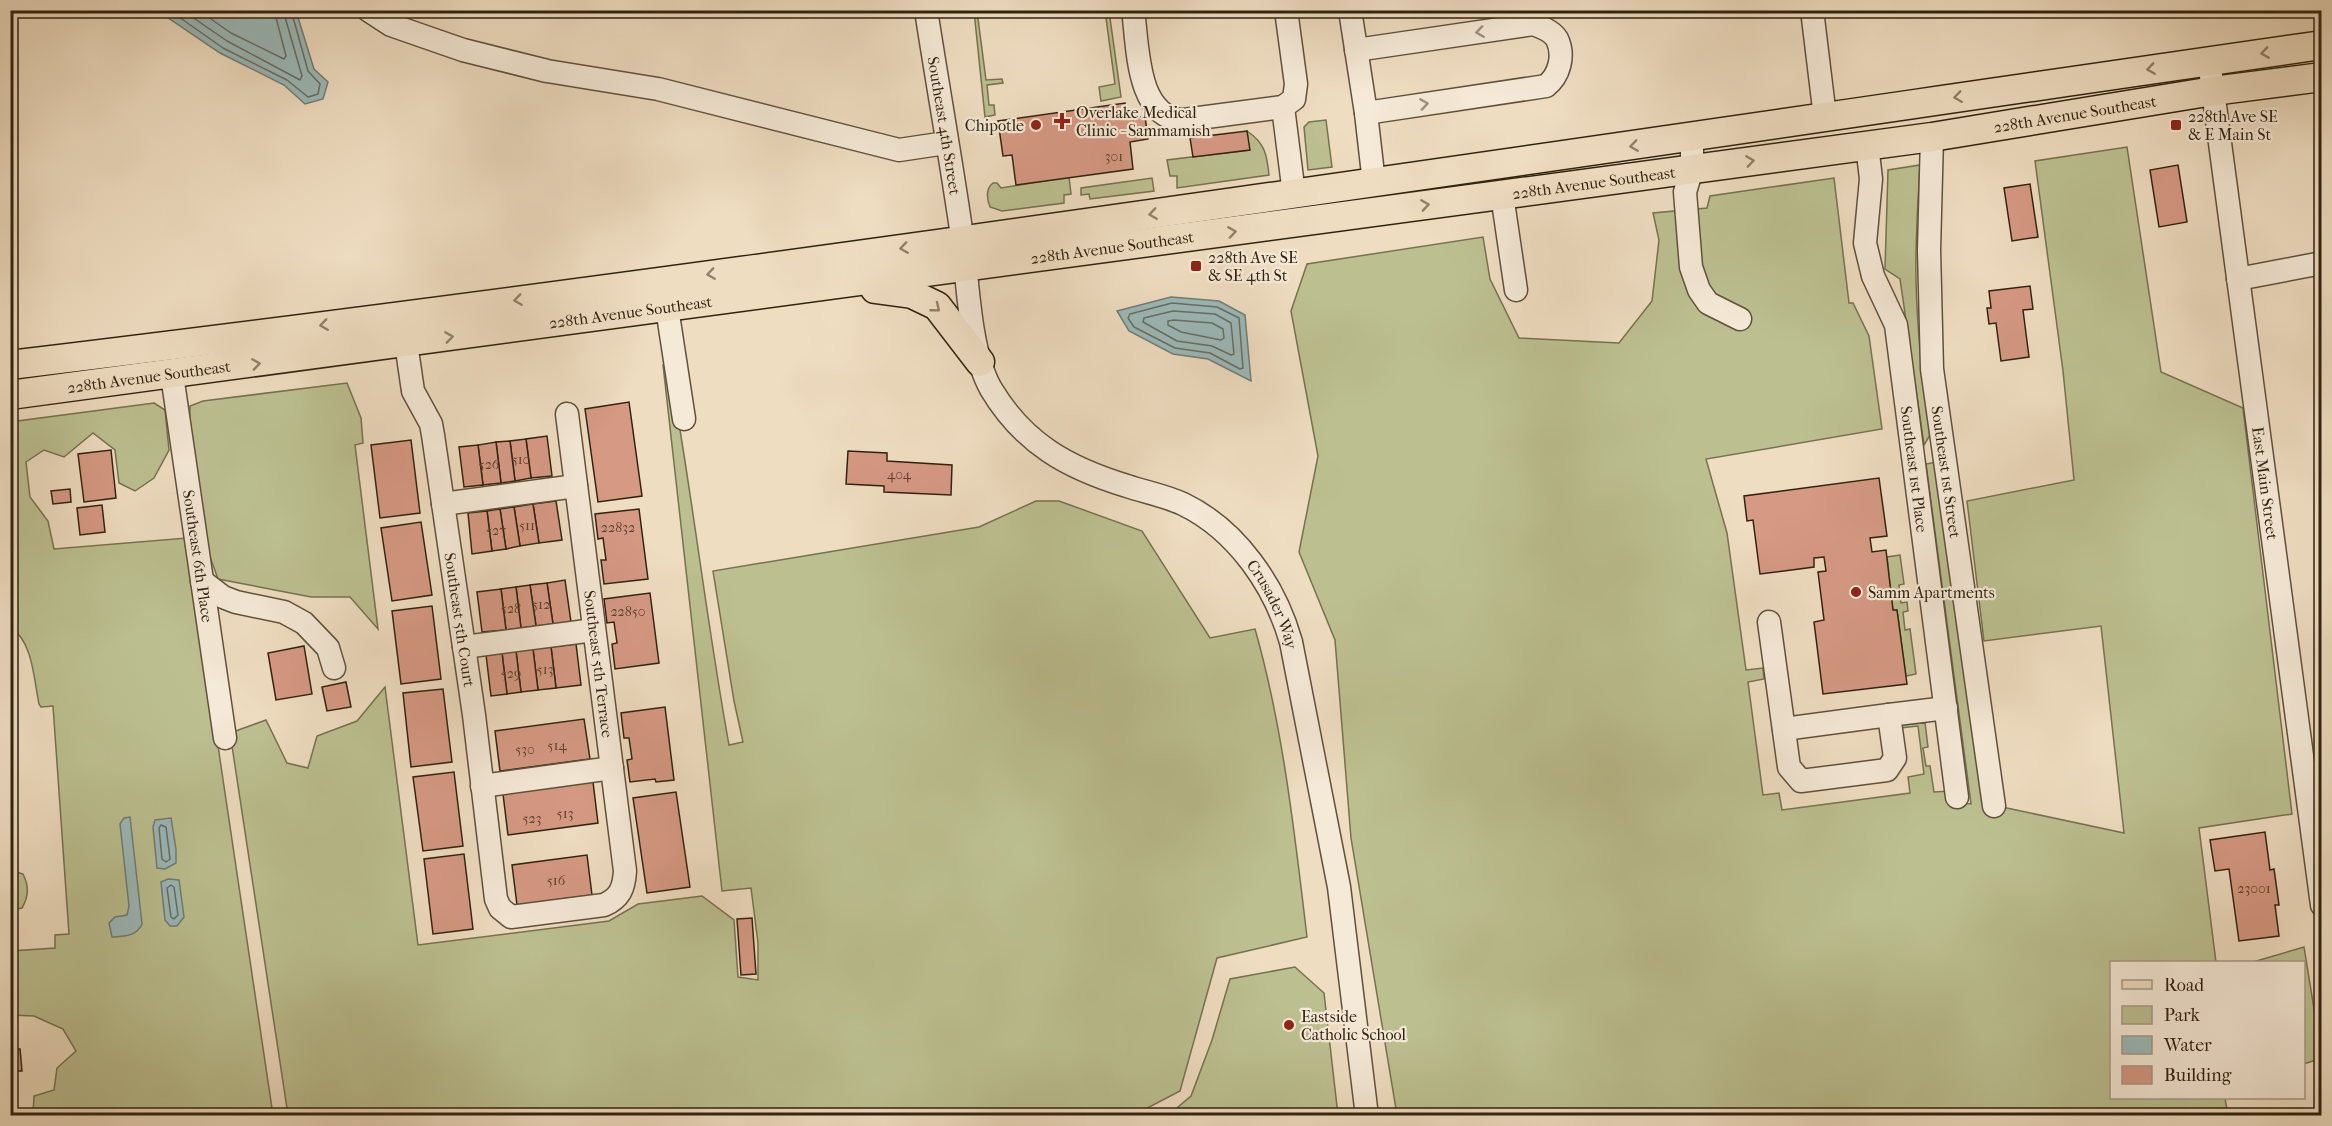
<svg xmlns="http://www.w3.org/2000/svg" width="2332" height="1126" font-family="'IM FELL French Canon',serif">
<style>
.green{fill:#bcc091;stroke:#767150;stroke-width:1.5}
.water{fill:#9cbabb;stroke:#717d76;stroke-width:1.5}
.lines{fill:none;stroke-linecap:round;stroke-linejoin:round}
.shore{stroke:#666e65;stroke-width:1.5}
.building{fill:#d69984;stroke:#31220f;stroke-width:1.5}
.minor-casing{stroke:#60513c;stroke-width:25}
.major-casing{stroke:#31220f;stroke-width:31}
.minor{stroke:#f5e9d7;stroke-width:22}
.major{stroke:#efddc1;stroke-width:28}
.oneway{stroke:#9d8f7d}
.oneway2{stroke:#908068}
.poi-dot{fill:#8f2418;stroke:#f5e9d7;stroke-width:2}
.labels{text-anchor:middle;stroke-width:4.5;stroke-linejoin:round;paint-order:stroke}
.number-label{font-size:14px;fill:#5a402c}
.poi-label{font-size:16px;fill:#31220f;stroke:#f5e9d7;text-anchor:start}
.street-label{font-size:16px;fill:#31220f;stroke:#f5e9d7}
</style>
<rect width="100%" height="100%" fill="#efddc1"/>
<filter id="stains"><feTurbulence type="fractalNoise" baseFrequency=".00333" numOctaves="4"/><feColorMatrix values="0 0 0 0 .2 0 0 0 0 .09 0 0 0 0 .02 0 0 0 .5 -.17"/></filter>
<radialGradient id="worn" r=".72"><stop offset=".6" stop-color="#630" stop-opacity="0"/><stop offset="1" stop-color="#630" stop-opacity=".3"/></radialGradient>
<g class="green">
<path d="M974 11H977L986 80 1002 79 1003 83 987 85 989 105H994L995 115 985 117Z"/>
<path d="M1105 11H1109L1121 97 1101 101 1099 87 1115 84Z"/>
<path d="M1326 120 1332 167 1308 170 1304 127 1309 122Z"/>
<path d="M1247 131C1265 143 1267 155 1269 175L1177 188V176H1170L1167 160 1249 150Z"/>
<path d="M2127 147 2161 372 2243 408 2292 814 2199 828 2216 962H2112V1098H2225L2228 1115H1397L1351 838 1335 640 1299 552 1318 456 1291 311 1307 264 1483 237 1490 279 1519 338 1619 343 1652 301 1659 240 1653 213 1707 208 1710 196 1834 178 1849 303H1853L1869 336 1882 429 1706 459 1727 533 1746 670 1763 668 1764 679 1748 682 1763 795 1779 793 1782 810 1910 793 1908 777 1924 774 1918 726 1901 728V724L1925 723 1928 747 1923 748 1926 766H1930L1934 792 1950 791 1947 801 1971 804 1926 464 1937 462 1988 804 2124 833 2101 626 1984 641 1967 501 2074 480 2063 371 2035 161Z"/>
<path d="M1920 165C1918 203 1915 241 1916 280 1917 332 1923 384 1930 435L1924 445 1900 279 1885 269 1888 170Z"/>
<path d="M1069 177 1071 194 1064 195V203L1002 211 990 207C987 199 985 189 993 183H997L1001 188Z"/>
<path d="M1152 178 1154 191 1090 199 1089 194 1081 195V188Z"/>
<path d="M663 365H669C692 491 706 619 729 745L743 742 734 701 713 571 979 527 1036 501H1059L1142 531 1210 638 1255 629C1283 727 1295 836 1307 937L1217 958 1180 1091 1134 1115H288L230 733 266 720 287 763 308 768 317 736 357 721 385 687 418 945 609 921 638 904 702 896 734 920 738 977 758 980V943L751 888 722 891Z"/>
<path d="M347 383 361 418 363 443 355 445 378 629 350 597H311L218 579 209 554 189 445 190 406 203 401Z"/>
<path d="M154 403 165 410 169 450 154 478 135 491 119 483 115 450 93 433 64 457 44 450 26 462 30 497 48 521 54 549 187 538 273 1115H33L34 1096 54 1090 57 1068 76 1051 63 1029 34 1016 11 1015V951L55 948V935L69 934 53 706 41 707 39 704C34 681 33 641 11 628L10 422Z"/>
<path d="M1900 555 1904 584 1899 585 1901 603 1907 602 1908 611 1903 612 1905 630 1910 629 1916 674 1906 676 1897 610H1893L1887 557Z"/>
<path d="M11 870 23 874C29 886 29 896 22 908L11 910Z"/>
<path d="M2304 947 2322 1058 2304 1064V962H2253Z"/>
<path d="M1295 967 1324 993 1338 1115H1162L1172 1112 1191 1096 1212 1040 1230 979Z"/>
</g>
<g class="water">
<path d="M158 11H296L314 69 328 82 323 99 305 104 284 85 220 53Z"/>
<path d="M1171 297 1219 301 1245 315 1251 381 1208 359 1173 354 1129 331 1117 311Z"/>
<path d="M130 817 142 924C136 937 125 936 112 937L109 923 115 917 127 915 129 906 120 824 124 818Z"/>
<path d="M171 818 176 849V863L165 869 157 868 153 827 155 820Z"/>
<path d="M168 879 179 880 184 917 177 926H170L165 920 161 882Z"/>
</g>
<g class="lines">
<g class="shore">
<path d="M169 10 223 48 287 80 308 97 318 94 320 84 308 71 291 10"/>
<path d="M182 10 227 41 300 80 302 76 283 10"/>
<path d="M198 10 231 33 284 59 286 56 274 10"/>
<path d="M1172 303 1217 307 1239 318 1243 368 1240 369 1210 353 1175 348 1134 327 1128 318 1130 314Z"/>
<path d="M1173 311 1215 314 1231 323 1234 354 1231 355 1212 346 1177 341 1143 322 1144 318Z"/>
<path d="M1174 320 1212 323 1223 329 1224 338 1221 340 1181 332 1168 325V321Z"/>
<path d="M161 825 166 827 170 859 166 862 162 859 159 828Z"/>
<path d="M171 885 174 887 178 915 174 919 171 917 167 888Z"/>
</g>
</g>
<g class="building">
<path d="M1125 103 1127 119 1145 116 1148 139 1130 142 1133 169 1016 185 1012 155 1003 156 998 121Z"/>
<path d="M1247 131 1250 150 1193 157 1190 138Z"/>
<path d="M2178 165 2187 222 2159 227 2150 170Z"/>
<path d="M2030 184 2038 237 2012 241 2004 188Z"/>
<path d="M2030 286 2033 309 2023 310 2029 357 2001 361 1996 323 1989 324 1987 308H1991L1989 291Z"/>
<path d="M629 402 642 496 598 502 585 409Z"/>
<path d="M547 436 552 476 531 478 526 439Z"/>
<path d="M526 439 531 478 515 481 510 441Z"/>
<path d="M411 440 420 513 380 518 371 445Z"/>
<path d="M510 441 515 481 501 483 496 442Z"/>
<path d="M496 442 501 483 483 485 478 445Z"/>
<path d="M478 445 483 485 464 487 459 447Z"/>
<path d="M111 450 116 498 84 502 78 454Z"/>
<path d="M848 451 887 453V461L952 465 951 495 884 492V486L846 484Z"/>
<path d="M1879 478 1887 536 1870 538 1872 552 1886 550 1893 610H1897L1907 684 1823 694 1814 622 1824 620 1818 572 1826 571 1824 557 1814 558V567L1760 574 1753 520 1747 521 1744 496Z"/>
<path d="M70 489 71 502 53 504 51 491Z"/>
<path d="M556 501 562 540 539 543 533 504Z"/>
<path d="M533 504 539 543 520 546 514 507Z"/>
<path d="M102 505 105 532 80 535 77 508Z"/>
<path d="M514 507 520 546 506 549 500 509Z"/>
<path d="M500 509 506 549 492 551 487 511Z"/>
<path d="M639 509 648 579 604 584 601 560H606L603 538 598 539 595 514Z"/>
<path d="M487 511 492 551 472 554 468 513Z"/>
<path d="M421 522 432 595 392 601 381 528Z"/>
<path d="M565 580 571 622 553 624 547 583Z"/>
<path d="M547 583 553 624 536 626 530 585Z"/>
<path d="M530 585 536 626 521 628 516 587Z"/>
<path d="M516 587 521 628 506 630 501 589Z"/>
<path d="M501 589 506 630 482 632 477 592Z"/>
<path d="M650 593 659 663 615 669 612 644 617 643 614 622 607 623 604 599Z"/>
<path d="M432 606 441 679 401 684 392 611Z"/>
<path d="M576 644 581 685 556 688 551 647Z"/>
<path d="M304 646 312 694 276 700 268 653Z"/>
<path d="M551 647 556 688 538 690 533 649Z"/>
<path d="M533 649 538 690 521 692 516 651Z"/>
<path d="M516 651 521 692 507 694 502 653Z"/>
<path d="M502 653 507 694 491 696 486 655Z"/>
<path d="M346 682 351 707 327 711 322 687Z"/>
<path d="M443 689 452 762 411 767 403 693Z"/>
<path d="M665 707 674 780 656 782 655 779 630 782 627 760 632 759 629 738H624L621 713Z"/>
<path d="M584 719 590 759 500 771 495 731Z"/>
<path d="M454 772 463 846 423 851 413 777Z"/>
<path d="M593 782 598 823 508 835 503 794Z"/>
<path d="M676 792 690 887 647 893 633 798Z"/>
<path d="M2265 832 2270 870 2274 869 2279 905H2275L2279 936 2239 941 2229 869 2215 871 2210 840Z"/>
<path d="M464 854 473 929 433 934 424 859Z"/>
<path d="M587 855 592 895 517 905 512 865Z"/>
<path d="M752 918 756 974 741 975 737 919Z"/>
<path d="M10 1032H12L13 1049H20L22 1071H12L10 1082Z"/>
</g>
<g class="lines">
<defs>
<g id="minor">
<path d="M368 10 391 25 463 50 547 71 658 89 899 150 946 143"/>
<path id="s1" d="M926 10C938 88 952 165 963 243 968 286 970 352 991 389 1024 444 1068 468 1127 486 1145 492 1166 496 1183 504 1237 530 1275 586 1291 642L1339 887 1367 1116"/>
<path d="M1133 10C1138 45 1136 119 1184 120L1283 107 1294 99 1296 84 1286 10"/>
<path d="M1350 10 1366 113 1374 183"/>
<path d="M1812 10 1825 117"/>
<path d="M1356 50 1533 24C1542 27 1552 31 1557 39 1565 56 1559 76 1546 86L1366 113"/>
<path id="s2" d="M2209 61 2322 905"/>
<path d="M1283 107 1294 194"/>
<path d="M1692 137V169L1685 192 1691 267 1699 290 1708 303 1740 319"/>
<path id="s3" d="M1932 137 1929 250 1932 369 1994 806"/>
<path id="s4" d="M1867 145 1871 179 1865 243 1873 276 1896 325 1957 797"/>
<path d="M1502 195 1516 290"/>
<path d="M2238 279 2322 263"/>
<path d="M667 308 684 419"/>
<path id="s5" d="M406 343 413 391 431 424 433 435 474 715 496 899 500 908 511 917 604 905C620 898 624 888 625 871L567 414"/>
<path id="s6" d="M172 375 225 738"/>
<path d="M443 504 576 486"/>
<path d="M202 581 223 597 236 602 284 612 304 623 328 648 334 668"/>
<path d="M1769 622 1789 767 1801 781 1887 770 1895 758 1889 715 1946 708"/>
<path d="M464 647 594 630"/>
<path d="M1784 729 1889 715"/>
<path d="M482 786 612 768"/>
</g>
<g id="major">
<path d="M875 289 912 294 937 306 980 362"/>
<path d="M10 365C783 272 1552 156 2322 45"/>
<path id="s7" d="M10 395 1932 137 2213 91 2322 77"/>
</g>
</defs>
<use href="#minor" class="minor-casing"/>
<use href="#major" class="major-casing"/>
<use href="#minor" class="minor"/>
<use href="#major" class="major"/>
</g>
<defs><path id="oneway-chevron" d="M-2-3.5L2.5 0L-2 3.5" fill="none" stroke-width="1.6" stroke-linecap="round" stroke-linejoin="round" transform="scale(1.5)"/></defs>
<g class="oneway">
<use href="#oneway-chevron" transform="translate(1480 32) rotate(172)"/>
<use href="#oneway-chevron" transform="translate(1424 104) rotate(-8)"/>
</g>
<g class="oneway2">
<use href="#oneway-chevron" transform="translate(2265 53) rotate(172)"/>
<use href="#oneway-chevron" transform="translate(2151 69) rotate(172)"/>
<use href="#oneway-chevron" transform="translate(1958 97) rotate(172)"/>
<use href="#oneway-chevron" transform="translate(1634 146) rotate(172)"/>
<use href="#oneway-chevron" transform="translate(1750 161) rotate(-8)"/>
<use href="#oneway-chevron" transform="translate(1425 205) rotate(-8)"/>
<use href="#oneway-chevron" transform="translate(1153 214) rotate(172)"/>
<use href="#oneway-chevron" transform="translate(1232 232) rotate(-8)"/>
<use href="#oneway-chevron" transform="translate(904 248) rotate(172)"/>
<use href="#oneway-chevron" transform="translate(711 274) rotate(172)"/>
<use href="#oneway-chevron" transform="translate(518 300) rotate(172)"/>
<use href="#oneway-chevron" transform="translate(936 308) rotate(39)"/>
<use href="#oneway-chevron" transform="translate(324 325) rotate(172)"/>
<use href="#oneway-chevron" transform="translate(449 337) rotate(-8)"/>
<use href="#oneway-chevron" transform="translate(256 364) rotate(-8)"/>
</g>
<g class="poi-dot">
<path d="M1059 112h6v6h6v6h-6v6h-6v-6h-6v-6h6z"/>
<circle cx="1036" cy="125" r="6"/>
<rect x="2170" y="119" width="12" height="12" rx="3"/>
<rect x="1190" y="260" width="12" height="12" rx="3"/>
<circle cx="1856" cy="592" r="6"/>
<circle cx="1289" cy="1025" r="6"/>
</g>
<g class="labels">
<g class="number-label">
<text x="1114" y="161">301</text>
<text x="521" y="464">510</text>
<text x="489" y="469">526</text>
<text x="899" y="479">404</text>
<text x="527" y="530">511</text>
<text x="618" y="532">22832</text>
<text x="496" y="535">527</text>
<text x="541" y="609">512</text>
<text x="511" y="613">528</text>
<text x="628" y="616">22850</text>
<text x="545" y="674">513</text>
<text x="511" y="678">529</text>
<text x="557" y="750">514</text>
<text x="525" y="754">530</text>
<text x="565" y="818">513</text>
<text x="532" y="823">523</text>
<text x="556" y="885">516</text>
<text x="2254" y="893">23001</text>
</g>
<g class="poi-label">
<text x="1076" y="118">Overlake Medical<tspan x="1076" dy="18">Clinic - Sammamish</tspan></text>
<text x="2188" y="122">228th Ave SE<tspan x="2188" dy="18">&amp; E Main St</tspan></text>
<text x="1024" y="131" text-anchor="end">Chipotle</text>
<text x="1208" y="263">228th Ave SE<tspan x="1208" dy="18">&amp; SE 4th St</tspan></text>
<text x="1868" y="598">Samm Apartments</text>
<text x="1301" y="1022">Eastside<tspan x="1301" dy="18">Catholic School</tspan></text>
</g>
<g class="street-label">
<text dy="6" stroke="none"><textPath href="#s7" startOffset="2084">228th Avenue Southeast</textPath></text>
<text dy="6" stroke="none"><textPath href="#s1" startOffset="117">Southeast 4th Street</textPath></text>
<text dy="6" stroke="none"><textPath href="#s7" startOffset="1598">228th Avenue Southeast</textPath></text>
<text dy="6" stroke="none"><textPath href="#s7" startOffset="1112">228th Avenue Southeast</textPath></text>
<text dy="6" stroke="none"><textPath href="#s7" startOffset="626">228th Avenue Southeast</textPath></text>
<text dy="6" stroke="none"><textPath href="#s7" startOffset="140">228th Avenue Southeast</textPath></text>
<text dy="6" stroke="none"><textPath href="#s4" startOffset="332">Southeast 1st Place</textPath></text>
<text dy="6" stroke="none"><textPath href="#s3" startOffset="336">Southeast 1st Street</textPath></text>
<text dy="6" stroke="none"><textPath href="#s2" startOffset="426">East Main Street</textPath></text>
<text dy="6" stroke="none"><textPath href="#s6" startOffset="183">Southeast 6th Place</textPath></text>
<text dy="6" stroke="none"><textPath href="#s1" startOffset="754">Crusader Way</textPath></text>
<text dy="6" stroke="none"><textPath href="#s5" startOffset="284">Southeast 5th Court</textPath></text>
<text transform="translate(599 664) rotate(83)" y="6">Southeast 5th Terrace</text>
</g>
</g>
<rect width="2332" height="1126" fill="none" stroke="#efddc1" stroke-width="36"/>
<rect x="12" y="12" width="2308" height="1102" fill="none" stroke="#31220f" stroke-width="3"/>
<rect x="18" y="18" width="2296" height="1090" fill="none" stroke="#31220f" stroke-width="1.5"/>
<rect x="2110" y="961" width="195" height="138" fill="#f5e9d7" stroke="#a79987" stroke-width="1.5"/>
<rect x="2122" y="980" width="30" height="9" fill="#efddc1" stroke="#a79987" stroke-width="1.5"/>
<text x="2164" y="991" font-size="18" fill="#31220f">Road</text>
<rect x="2122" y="1006" width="30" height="18" fill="#bcc091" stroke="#a79987" stroke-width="1.5"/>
<text x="2164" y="1021" font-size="18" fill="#31220f">Park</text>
<rect x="2122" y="1036" width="30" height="18" fill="#9cbabb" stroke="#a79987" stroke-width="1.5"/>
<text x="2164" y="1051" font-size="18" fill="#31220f">Water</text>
<rect x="2122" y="1066" width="30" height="18" fill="#d69984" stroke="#a79987" stroke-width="1.5"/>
<text x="2164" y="1081" font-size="18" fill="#31220f">Building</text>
<rect width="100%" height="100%" filter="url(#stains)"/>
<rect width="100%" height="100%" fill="url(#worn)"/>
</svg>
